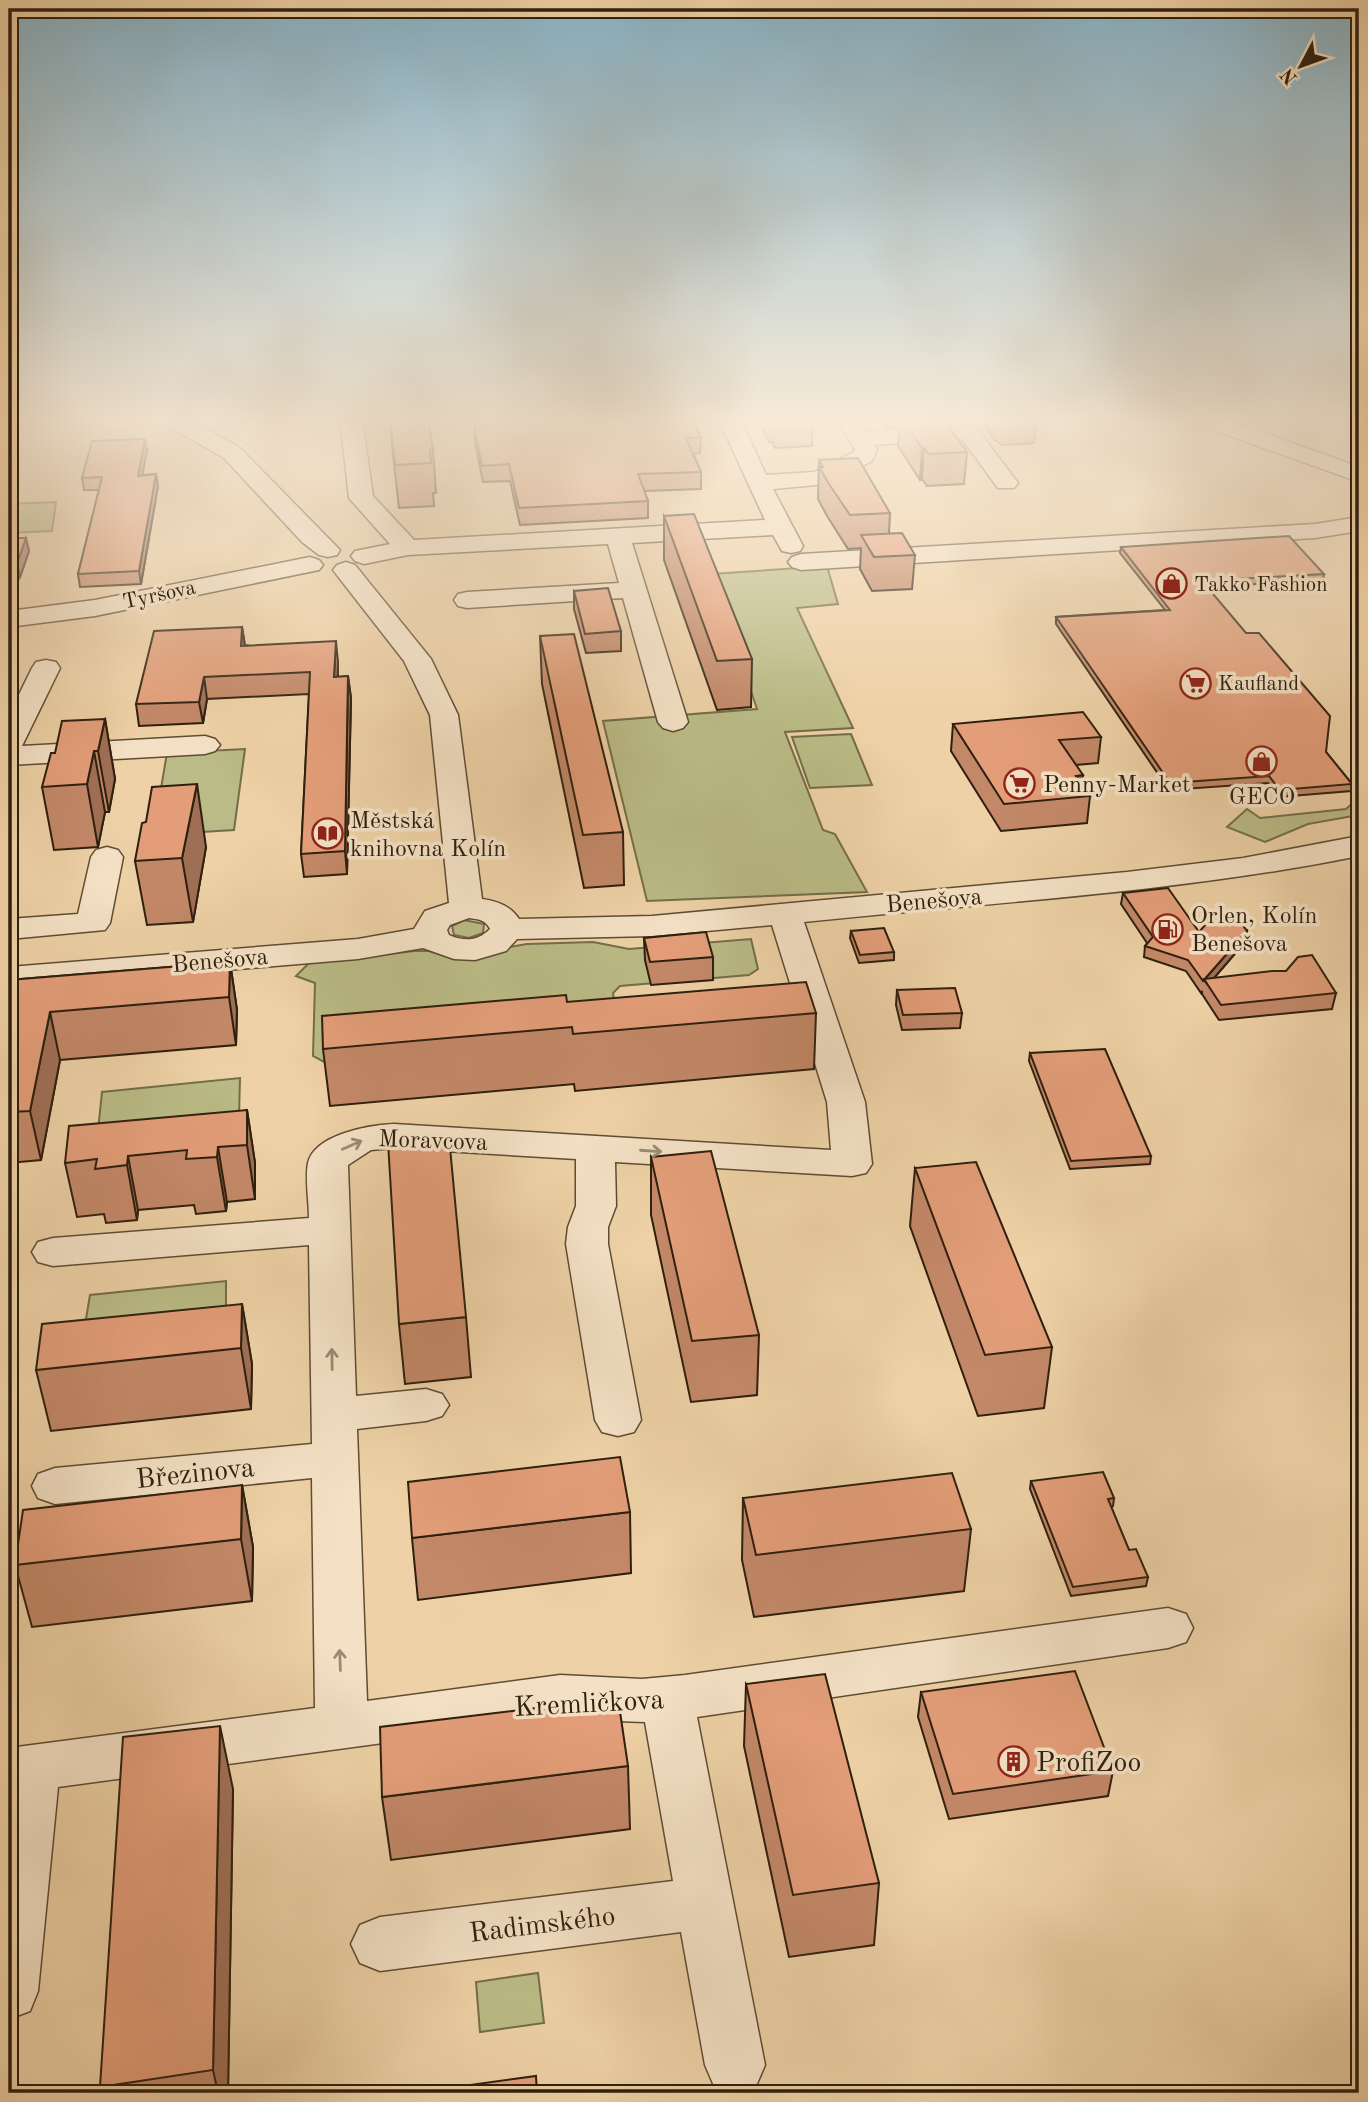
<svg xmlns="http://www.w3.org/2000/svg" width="1368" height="2102" font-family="'Old Standard TT',serif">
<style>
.green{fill:#babb86;stroke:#746d4a;stroke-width:2}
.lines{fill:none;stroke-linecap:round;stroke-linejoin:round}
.minor-casing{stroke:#5e4c34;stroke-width:3}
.minor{fill:#f4e1c5;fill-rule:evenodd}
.wall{fill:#c38868;stroke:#2e1f0e;stroke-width:2}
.shaded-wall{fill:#9f6f55;stroke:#2e1f0e;stroke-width:2}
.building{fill:#e39e79;stroke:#2e1f0e;stroke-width:2}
.oneway{stroke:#9b8a73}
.labels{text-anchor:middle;stroke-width:7;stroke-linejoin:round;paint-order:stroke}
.far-poi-label{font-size:21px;fill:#2e1f0e;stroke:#f4e1c5;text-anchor:start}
.far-street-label{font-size:21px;fill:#2e1f0e;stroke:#f4e1c5}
.poi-label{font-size:24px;fill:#2e1f0e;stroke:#f4e1c5;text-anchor:start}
.street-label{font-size:24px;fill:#2e1f0e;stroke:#f4e1c5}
.near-street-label{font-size:28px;fill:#2e1f0e;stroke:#f4e1c5}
.near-poi-label{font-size:28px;fill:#2e1f0e;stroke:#f4e1c5;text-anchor:start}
</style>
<rect width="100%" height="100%" fill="#eed1a6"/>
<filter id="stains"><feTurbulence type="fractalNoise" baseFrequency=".00286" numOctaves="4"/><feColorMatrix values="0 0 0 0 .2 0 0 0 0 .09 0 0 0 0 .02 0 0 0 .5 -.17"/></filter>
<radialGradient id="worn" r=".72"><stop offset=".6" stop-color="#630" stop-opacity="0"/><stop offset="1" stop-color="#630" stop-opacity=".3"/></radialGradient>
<g class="green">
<path d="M56 502 52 531 9 533V504Z"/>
<path d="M827 566 838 604 797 608 853 728 785 732 823 830 835 834 867 892 647 901 603 721 757 709 712 574Z"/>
<path d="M851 734 872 785 810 788 792 737Z"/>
<path d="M245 749 234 830 153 835 167 753Z"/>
<path d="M1355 801H1359V815L1308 824 1265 842 1227 827 1247 809 1260 818 1346 809Z"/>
<path d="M464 920 484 924 483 933 469 938 454 935 452 926Z"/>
<path d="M751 939 758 969 749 975 620 986 613 993 619 1030 326 1063 313 1056 315 983 296 976 309 963 414 951H429L449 957 527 944 593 942 629 949Z"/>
<path d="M240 1078 239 1116 98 1131 102 1092Z"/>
<path d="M226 1281V1311L85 1325 90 1295Z"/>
<path d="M538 1973 544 2023 480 2032 476 1982Z"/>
</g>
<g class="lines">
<defs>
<g id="minor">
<path d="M160 418H187L240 448 340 550 337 555 328 557 319 555 302 542 224 458 163 423Z"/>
<path d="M340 418H362L373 496 414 540 765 520 718 418H740L766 475 814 472 854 452 855 449 836 418H858L867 432 953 426 947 418H969L1018 483 1014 488H998L962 439 875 445 877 449 872 461 827 484 773 489 803 546 800 551 791 553 782 551 773 535 632 543 688 722 683 728 673 731 663 728 658 722 623 598 467 608 458 606 454 600 458 594 467 592 619 583 608 544 408 555 364 564 355 561 351 556 355 551 390 544 349 498Z"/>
<path d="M1191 418H1223L1359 467V482L1194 423Z"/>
<path d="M1359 517V531L1315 538 801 570 792 567 788 562 792 557 801 554 1315 524Z"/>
<path d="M310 557 319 560 323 565 319 570 95 616 9 627V611L95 600Z"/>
<path d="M346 562 355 565 431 659 458 715 482 899C497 901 511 906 519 919L652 916 1127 872 1243 858 1359 836V856C1176 893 990 902 804 922L865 1102 872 1164 866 1173 852 1176 615 1162 616 1206 608 1227V1244L641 1420 634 1432 618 1436 602 1432 595 1420 566 1244 568 1227 576 1206V1159L394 1148 371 1150 348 1165 356 1396 426 1389 442 1394 449 1405 442 1416 426 1421 357 1429 367 1701 560 1675 642 1679 685 1675 1168 1608 1186 1614 1193 1628 1186 1642 1168 1648 697 1717 765 2065 756 2086 738 2093 714 2086 705 2065 681 1932 380 1971 360 1963 351 1944 360 1925 380 1917 673 1881 645 1722 560 1719 58 1787 38 1991 30 2011 9 2019V1748L315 1708 312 1478 55 1504 38 1498 32 1486 38 1474 55 1468 312 1444 309 1245 53 1266 38 1262 32 1252 38 1242 53 1238 309 1218C309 1201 305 1179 308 1163 315 1134 370 1125 394 1124L831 1150 827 1102 772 925 652 936 517 939 506 951 475 960 454 959 423 948 358 959 9 988V967L358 939 414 929 425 911 449 903 430 715 404 661 333 570 337 565ZM469 918C478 919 486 920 490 929 478 941 465 942 449 935L447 930 450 925Z"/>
<path d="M46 660 56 662 60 668 22 746 205 736 215 739 220 745 215 751 205 754 9 765V715L32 668 36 662Z"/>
<path d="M107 847 118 850 123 857 110 923 105 930 9 939V919L78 914 91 857 96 850Z"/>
</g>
</defs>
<use href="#minor" class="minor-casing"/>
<use href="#minor" class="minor"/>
</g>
<g class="wall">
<path d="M389 418H428L433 450 436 493H433L434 506 399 508Z"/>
<path d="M487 418H692L701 437 700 453 693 454 701 472V489L644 491 648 501V518L520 525 510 481 483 482 475 442 474 426 489 425Z"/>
<path d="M757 418H813L812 446 775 448 772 442H769Z"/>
<path d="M880 418H942L967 452 964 484 927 486 922 479 920 480 898 446 899 427 886 428Z"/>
<path d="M981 418H1037L1034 443 1002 445 994 439Z"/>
<path d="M147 450 142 475 156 474 158 486 141 584 80 587 78 574 99 490H84L82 478Z"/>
<path d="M819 460 890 513 889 534 915 555 912 589 872 591 860 569 861 548 848 549 827 516 818 499Z"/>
<path d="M664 516 752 659 751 707 717 710 664 560Z"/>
<path d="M9 538 29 551 20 577H9Z"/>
<path d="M1121 547 1324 574 1323 580 1207 587 1326 752 1352 784 1351 791 1279 797 1268 783 1169 790 1056 624V617L1165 610 1120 553Z"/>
<path d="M574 591 621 631V651L586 653 574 609Z"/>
<path d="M242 627 245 645 338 662V677L348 676 351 698 347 874 304 877 301 854 309 694 207 699 203 723 139 726 136 704Z"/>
<path d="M540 636 623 832 624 885 584 888 542 684Z"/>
<path d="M105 719 115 779 109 812H105L98 847 54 850 42 787Z"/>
<path d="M953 724 1101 737 1098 763 1076 765 1082 784 1090 796 1087 823 1001 831 951 751Z"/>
<path d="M146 822 206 847 193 922 147 925 135 861Z"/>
<path d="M1123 893 1199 932 1245 942 1214 978 1336 993 1332 1009 1219 1020 1202 994V991L1201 993 1186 971 1144 957 1145 946 1147 943 1121 904Z"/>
<path d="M851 931 894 952V960L859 963 850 938Z"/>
<path d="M644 938 713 957V980L651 985 645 960Z"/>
<path d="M230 962 237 1010 236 1045 60 1060 41 1160 9 1163V980Z"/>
<path d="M897 990 962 1013 960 1028 902 1030 896 1005Z"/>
<path d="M567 1002 816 1013 814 1069 575 1091 574 1084 330 1106 323 1049Z"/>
<path d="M1030 1053 1151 1156 1150 1164 1070 1169 1029 1061Z"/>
<path d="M247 1110 255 1163V1199L227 1202 226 1211 196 1214 194 1205 138 1210 137 1220 106 1223 104 1214 77 1217 65 1163Z"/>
<path d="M651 1157 759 1335 757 1395 691 1402 651 1215Z"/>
<path d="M915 1168 1052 1347 1044 1408 978 1416 910 1226Z"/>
<path d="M242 1304 252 1364 251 1409 51 1431 36 1370Z"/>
<path d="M466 1317 471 1377 405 1384 399 1324Z"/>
<path d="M1031 1481 1114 1498 1113 1506 1111 1507 1129 1550 1148 1577 1146 1586 1071 1596 1030 1489Z"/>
<path d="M242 1485 253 1547 252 1601 32 1627 15 1565Z"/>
<path d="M743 1498 971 1529 964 1591 754 1617 742 1560Z"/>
<path d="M630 1512 631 1573 418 1600 412 1538Z"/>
<path d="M746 1684 879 1883 874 1945 789 1957 744 1746Z"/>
<path d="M921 1692 1113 1771 1108 1796 949 1819 918 1717Z"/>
<path d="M628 1766 630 1829 391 1860 382 1797Z"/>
<path d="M233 1789 228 2093H102L100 2087Z"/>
</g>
<g class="shaded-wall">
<path d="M145 439 147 450 140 488 138 476Z"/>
<path d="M922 448H924L922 479 920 480Z"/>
<path d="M156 474 158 486 141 584 139 571Z"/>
<path d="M26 538 29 551 20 577 17 563Z"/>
<path d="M242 627 245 648 241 646Z"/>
<path d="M336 641 338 662 337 698 334 677Z"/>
<path d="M348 676 351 698 347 874 345 851Z"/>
<path d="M204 677 207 699 203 723 199 702Z"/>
<path d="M105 719 115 779 109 812 98 751Z"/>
<path d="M94 751 105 812 98 847 87 784Z"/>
<path d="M1083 775 1080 797 1076 776Z"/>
<path d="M197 784 206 847 193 922 182 858Z"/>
<path d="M1247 931 1245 942 1208 985 1204 980Z"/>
<path d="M230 962 237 1010 236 1045 229 997Z"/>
<path d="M50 1012 60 1060 41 1160 30 1111Z"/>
<path d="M247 1110 255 1163V1199L247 1145Z"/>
<path d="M218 1147 227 1202 226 1211 217 1157Z"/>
<path d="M128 1156 138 1210 137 1220 127 1165Z"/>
<path d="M242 1304 252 1364 251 1409 241 1348Z"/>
<path d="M242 1485 253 1547 252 1601 241 1539Z"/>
<path d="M220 1726 233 1789 228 2093H218L213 2070Z"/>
</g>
<g class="building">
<path d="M390 418H428L433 450H430L431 463 395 465Z"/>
<path d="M490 418H692L701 437 686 438 701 472 638 474 648 501 519 508 509 464 482 466 474 426 491 425Z"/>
<path d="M902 418H942L967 452 929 454 924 448H922Z"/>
<path d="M145 439 138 476 156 474 139 571 78 574 102 477 82 478 92 441Z"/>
<path d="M858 458 890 513 850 515 829 484 819 467H823L819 460Z"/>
<path d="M694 514 752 659 717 661 664 516Z"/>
<path d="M902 533 915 555 874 557 861 535Z"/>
<path d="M1289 536 1324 574 1202 581 1246 633H1259L1330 716 1326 752 1352 784 1280 790 1269 776 1170 783 1056 617 1170 610 1121 547Z"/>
<path d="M9 538H26L17 563 9 564Z"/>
<path d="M608 588 621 631 585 634 574 591Z"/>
<path d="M242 627 241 646 336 641 334 677 348 676 345 851 301 854 310 672 204 677 199 702 136 704 154 631Z"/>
<path d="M574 634 623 832 583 835 540 636Z"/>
<path d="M1083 712 1101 737 1059 740 1083 775 1076 776 1090 796 1004 804 953 724Z"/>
<path d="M105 719 98 751H94L87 784 42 787 51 753H55L62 721Z"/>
<path d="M197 784 182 858 135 861 142 823 146 822 152 787Z"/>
<path d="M1168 888 1199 932 1216 913 1234 914 1247 931 1203 981 1188 960 1145 946 1153 937 1123 893Z"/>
<path d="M884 928 894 952 860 955 851 931Z"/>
<path d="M706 932 713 957 650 962 644 938Z"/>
<path d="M1312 955 1336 993 1221 1005 1204 979 1272 971H1286L1298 957Z"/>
<path d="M230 962 229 997 50 1012 30 1111 9 1112V980Z"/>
<path d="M806 982 816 1013 573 1034 572 1027 323 1049 322 1016 566 995 567 1002Z"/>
<path d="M955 988 962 1013 903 1015 897 990Z"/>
<path d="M1105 1049 1151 1156 1071 1161 1030 1053Z"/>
<path d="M247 1110V1145L218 1147 217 1157 186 1159 187 1150 128 1156 127 1165 95 1169 97 1159 65 1163 69 1126Z"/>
<path d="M449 1137 466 1317 399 1324 388 1142Z"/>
<path d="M711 1151 759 1335 692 1341 651 1157Z"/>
<path d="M976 1162 1052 1347 985 1355 915 1168Z"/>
<path d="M242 1304 241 1348 36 1370 42 1324Z"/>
<path d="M620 1457 630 1512 412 1538 408 1482Z"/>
<path d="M1103 1472 1114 1498 1108 1499 1129 1550 1136 1549 1148 1577 1073 1587 1031 1481Z"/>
<path d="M952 1473 971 1529 756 1555 743 1498Z"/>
<path d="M242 1485 241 1539 15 1565 23 1510Z"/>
<path d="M1075 1671 1113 1771 953 1794 921 1692Z"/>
<path d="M825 1674 879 1883 793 1895 746 1684Z"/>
<path d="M618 1698 628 1766 382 1797 380 1727Z"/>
<path d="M220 1726 213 2070 100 2087 123 1737Z"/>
<path d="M536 2076 537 2093H426V2091Z"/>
</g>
<defs><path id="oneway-shaft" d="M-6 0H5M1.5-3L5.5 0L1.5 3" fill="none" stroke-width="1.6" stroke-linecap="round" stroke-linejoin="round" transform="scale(1.75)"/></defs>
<g class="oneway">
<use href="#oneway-shaft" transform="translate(352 1145) rotate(-24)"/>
<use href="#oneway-shaft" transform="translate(651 1151) rotate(4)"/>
<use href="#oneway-shaft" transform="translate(332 1359) rotate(-91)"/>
<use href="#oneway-shaft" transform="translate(340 1660) rotate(-92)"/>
</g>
<linearGradient id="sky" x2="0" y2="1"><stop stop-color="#89b6cc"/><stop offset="0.59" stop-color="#f7ead7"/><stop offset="1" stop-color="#f7ead7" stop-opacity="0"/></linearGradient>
<rect width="1368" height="713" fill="url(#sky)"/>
<defs>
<symbol id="shop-ring" viewBox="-11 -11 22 22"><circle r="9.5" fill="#f4e1c5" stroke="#8f2418" stroke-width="1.5"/><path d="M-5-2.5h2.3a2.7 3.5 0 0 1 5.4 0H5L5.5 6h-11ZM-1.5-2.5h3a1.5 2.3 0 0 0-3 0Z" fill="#8f2418"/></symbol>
<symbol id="supermarket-ring" viewBox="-11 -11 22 22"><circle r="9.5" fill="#f4e1c5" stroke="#8f2418" stroke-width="1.5"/><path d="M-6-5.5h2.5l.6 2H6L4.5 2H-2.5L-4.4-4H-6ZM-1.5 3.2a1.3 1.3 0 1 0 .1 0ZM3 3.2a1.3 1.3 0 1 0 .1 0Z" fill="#8f2418"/></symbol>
<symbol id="library-ring" viewBox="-11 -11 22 22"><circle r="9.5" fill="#f4e1c5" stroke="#8f2418" stroke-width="1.5"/><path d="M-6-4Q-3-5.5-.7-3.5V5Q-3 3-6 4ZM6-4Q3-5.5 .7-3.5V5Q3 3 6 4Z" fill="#8f2418"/></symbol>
<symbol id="fuel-ring" viewBox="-11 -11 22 22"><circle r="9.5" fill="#f4e1c5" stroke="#8f2418" stroke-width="1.5"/><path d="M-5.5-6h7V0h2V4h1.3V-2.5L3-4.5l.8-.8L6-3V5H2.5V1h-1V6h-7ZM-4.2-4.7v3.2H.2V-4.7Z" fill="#8f2418"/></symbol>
<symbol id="building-ring" viewBox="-11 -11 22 22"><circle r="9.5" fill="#f4e1c5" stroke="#8f2418" stroke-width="1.5"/><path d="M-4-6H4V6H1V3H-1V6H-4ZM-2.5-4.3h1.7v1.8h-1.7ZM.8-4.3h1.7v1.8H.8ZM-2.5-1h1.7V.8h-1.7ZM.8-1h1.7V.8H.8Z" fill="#8f2418"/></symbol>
</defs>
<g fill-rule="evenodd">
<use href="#shop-ring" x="1154" y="566" width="35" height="35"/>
<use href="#supermarket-ring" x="1178" y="666" width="35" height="35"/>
<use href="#shop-ring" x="1244" y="744" width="35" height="35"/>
<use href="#supermarket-ring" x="1002" y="766" width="35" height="35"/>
<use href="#library-ring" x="310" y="816" width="35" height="35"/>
<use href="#fuel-ring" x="1150" y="912" width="35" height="35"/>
<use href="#building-ring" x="996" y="1744" width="35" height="35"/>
</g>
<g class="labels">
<g class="far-poi-label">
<text x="1194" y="591">Takko Fashion</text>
<text x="1218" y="690">Kaufland</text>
</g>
<g class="far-street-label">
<text transform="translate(159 594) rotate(-12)" y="7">Tyršova</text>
</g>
<g class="poi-label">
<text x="1043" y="792">Penny-Market</text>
<text x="1262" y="804" text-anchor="middle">GECO</text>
<text x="350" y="828">Městská<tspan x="350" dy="28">knihovna Kolín</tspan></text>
<text x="1191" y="923">Orlen, Kolín<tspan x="1191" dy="28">Benešova</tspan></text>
</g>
<g class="street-label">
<text transform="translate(934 900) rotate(-5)" y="8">Benešova</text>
<text transform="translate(220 960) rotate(-5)" y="8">Benešova</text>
<text transform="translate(433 1140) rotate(2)" y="8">Moravcova</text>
</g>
<g class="near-street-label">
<text transform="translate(195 1472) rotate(-6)" y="10">Březinova</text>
<text transform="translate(589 1702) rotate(-3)" y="10">Kremličkova</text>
<text transform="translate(542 1923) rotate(-7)" y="10">Radimského</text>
</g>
<g class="near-poi-label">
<text x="1036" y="1771">ProfiZoo</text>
</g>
</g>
<rect width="1368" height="2102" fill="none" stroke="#eed1a6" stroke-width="35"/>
<rect x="10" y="10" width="1347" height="2081" fill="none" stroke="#2e1f0e" stroke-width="3.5"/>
<rect x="18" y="18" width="1333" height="2067" fill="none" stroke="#2e1f0e" stroke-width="2"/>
<g transform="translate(1301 66) rotate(229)" stroke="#f4e1c5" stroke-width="5" paint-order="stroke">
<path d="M0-5L12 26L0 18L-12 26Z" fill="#2e1f0e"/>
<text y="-10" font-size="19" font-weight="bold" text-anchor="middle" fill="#2e1f0e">N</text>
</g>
<rect width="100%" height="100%" filter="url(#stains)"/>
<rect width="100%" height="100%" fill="url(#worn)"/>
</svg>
